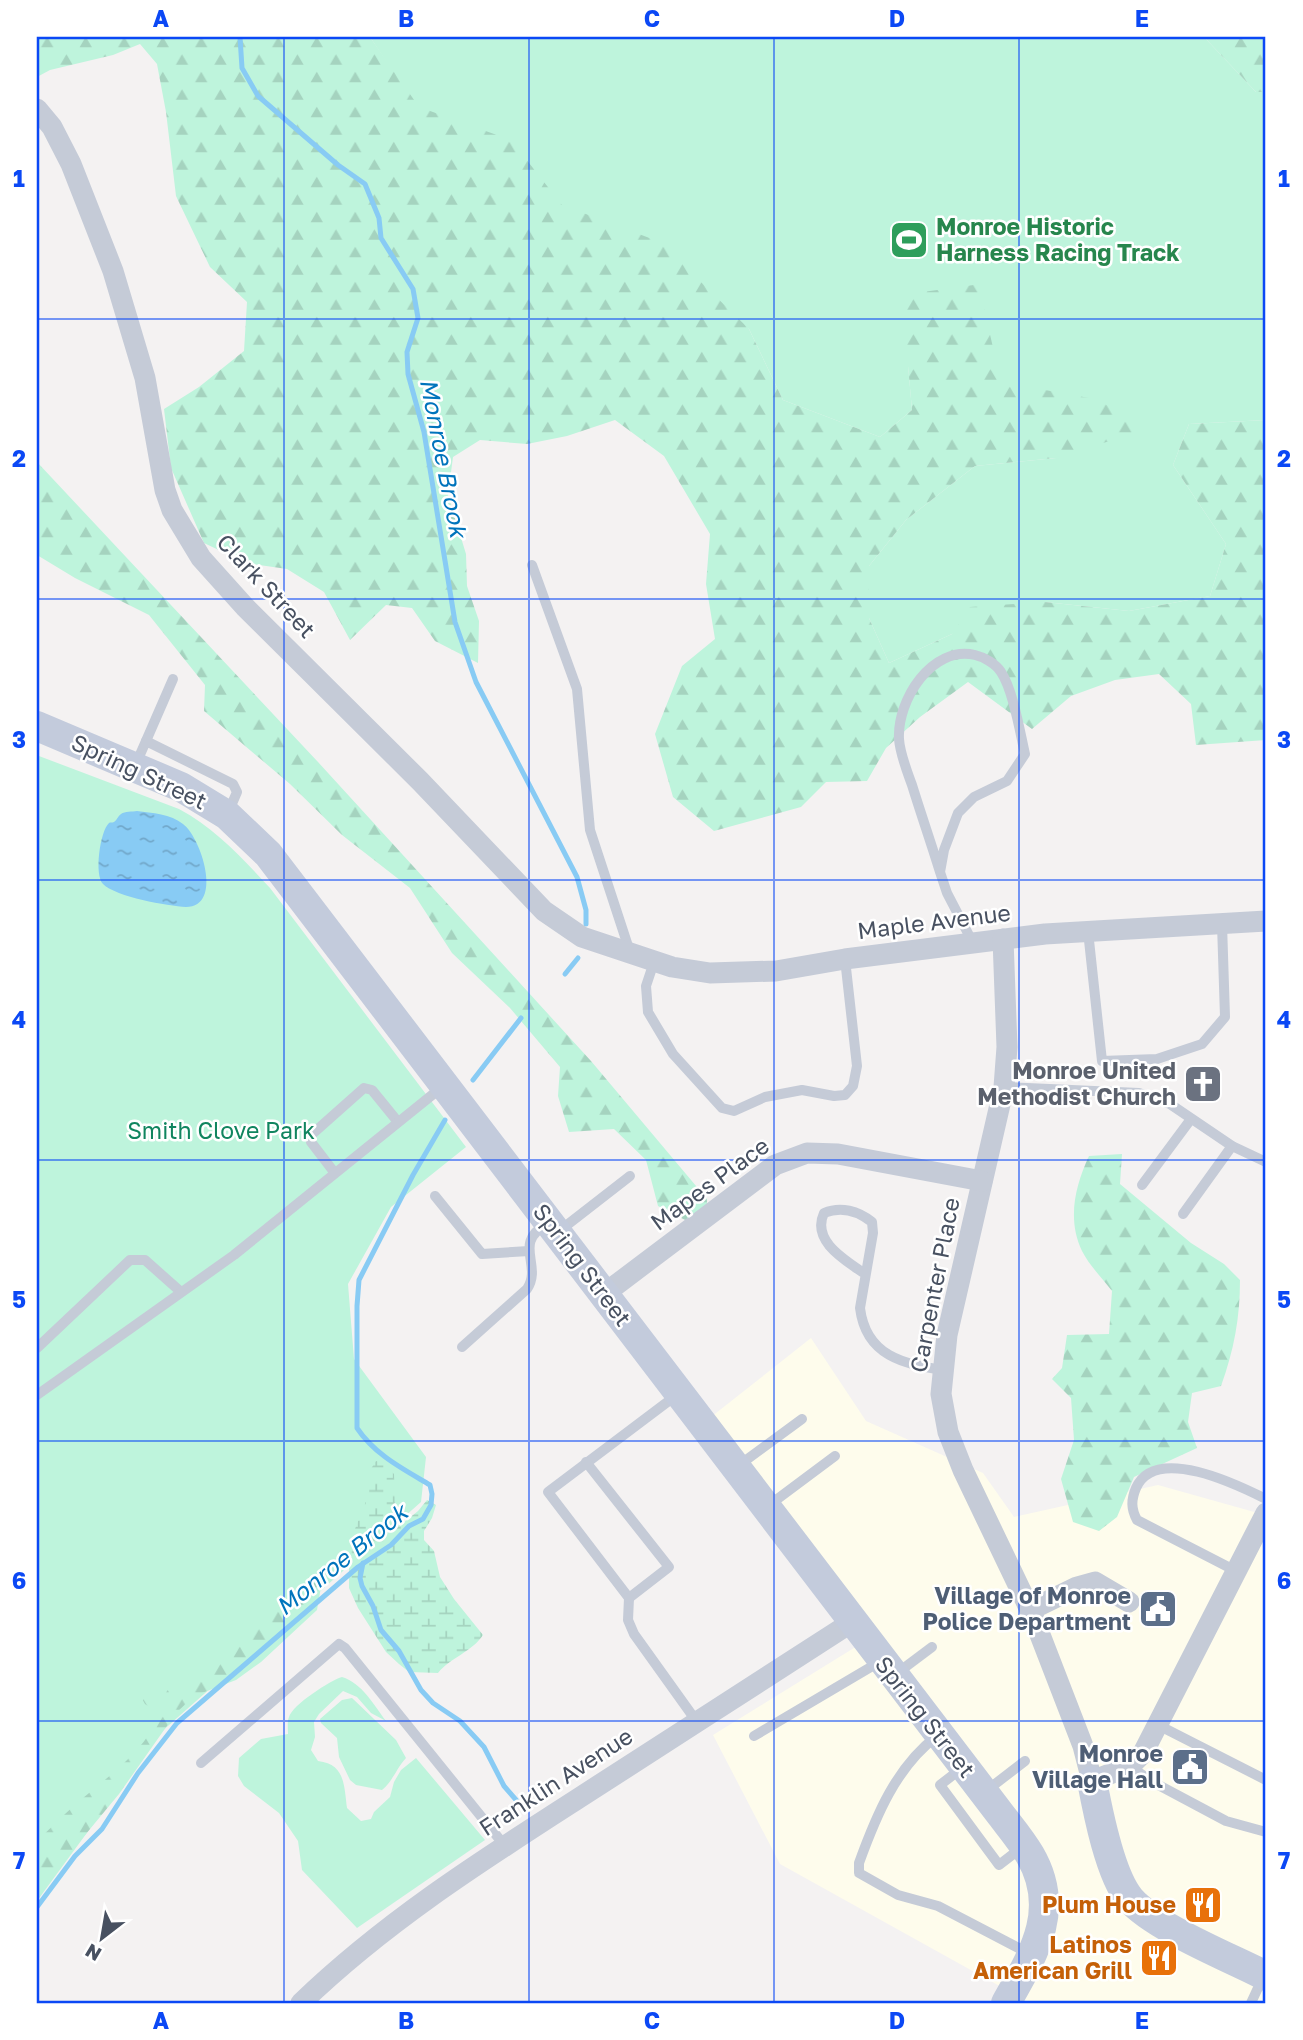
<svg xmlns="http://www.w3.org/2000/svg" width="1303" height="2040" font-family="'Golos Text',sans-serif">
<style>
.commercial{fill:#fefcec}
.green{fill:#bef4dc}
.forest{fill:url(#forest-firs)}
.wetland{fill:url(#wetland-marsh)}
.water{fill:url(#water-ripples)}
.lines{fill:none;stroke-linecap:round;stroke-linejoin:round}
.stream{stroke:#88cbf4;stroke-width:5}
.lane{stroke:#c5cbd7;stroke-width:10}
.street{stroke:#c5cbd7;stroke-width:21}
.secondary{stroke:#c3cbdc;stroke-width:30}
.grid{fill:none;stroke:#0b48f5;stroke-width:2;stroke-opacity:0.55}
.labels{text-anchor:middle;stroke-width:5;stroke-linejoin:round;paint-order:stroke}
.leisure-label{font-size:23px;font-weight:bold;fill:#27864d;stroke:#fff;text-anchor:start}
.street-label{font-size:23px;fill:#485161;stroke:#fff}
.worship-label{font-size:23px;font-weight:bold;fill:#5b616d;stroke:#fff;text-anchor:end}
.park-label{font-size:23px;fill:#10855f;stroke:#fff}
.service-label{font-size:23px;font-weight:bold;fill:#4e5e75;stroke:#fff;text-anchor:end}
.food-label{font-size:23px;font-weight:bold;fill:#c56008;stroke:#fff;text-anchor:end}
.water-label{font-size:24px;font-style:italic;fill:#0074bc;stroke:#fff}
.neatline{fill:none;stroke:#0b48f5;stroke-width:2.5}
.grid-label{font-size:23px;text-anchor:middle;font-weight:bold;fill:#0b48f5}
</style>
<defs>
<pattern id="forest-firs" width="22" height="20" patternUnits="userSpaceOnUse" patternTransform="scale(1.75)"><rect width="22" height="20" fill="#bef4dc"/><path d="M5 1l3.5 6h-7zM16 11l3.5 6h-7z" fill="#a5d3bf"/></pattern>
<pattern id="wetland-marsh" width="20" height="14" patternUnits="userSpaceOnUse" patternTransform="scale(1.75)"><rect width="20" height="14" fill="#bef4dc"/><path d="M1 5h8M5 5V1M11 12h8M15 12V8" fill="none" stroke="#a5d3bf"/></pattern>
<pattern id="water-ripples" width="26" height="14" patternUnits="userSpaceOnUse" patternTransform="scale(1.75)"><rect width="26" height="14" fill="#88cbf4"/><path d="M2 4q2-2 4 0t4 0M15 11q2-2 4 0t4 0" fill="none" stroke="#71a7c9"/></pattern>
</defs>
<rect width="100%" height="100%" fill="#f4f2f2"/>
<path class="commercial" d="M811 1338 866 1421 983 1473 1014 1517 1158 1485 1265 1515 1266 1513V2003H1030L780 1864 713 1735 875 1635 711 1417Z"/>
<g class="green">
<path d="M370 37H1204L1256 92H1266V420L1189 424 1173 465 1226 544 1210 596 1129 611 1045 602 952 634 889 663 869 618V566L906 520 975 466 1056 458 908 365 912 410 880 437 783 400 749 329 442 171 386 61Z"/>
<path d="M39 756 179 809C215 828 242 858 270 888L466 1147 391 1207 348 1284 354 1359 426 1457 421 1502 160 1733 37 1901V760Z"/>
<path d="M342 1677C362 1683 374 1705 386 1721L371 1713 357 1697 343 1691 319 1714 314 1722 315 1737 311 1750 318 1761C345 1764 344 1785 347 1808L361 1821 371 1819 374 1812 390 1797 394 1782 401 1770 416 1758 485 1840 357 1928 302 1870 298 1841 279 1813 244 1786 238 1776 239 1758 261 1739 288 1734C288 1729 287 1721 289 1717 292 1705 331 1680 342 1677Z"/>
<path d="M352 1698 396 1740 406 1758C396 1769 393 1781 382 1790L356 1785 350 1780 339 1757 337 1738 321 1723 320 1719 342 1700Z"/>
</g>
<g class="forest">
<path d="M37 37H370L419 107 511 140 562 205 660 242 749 329 783 400 880 437 912 410 905 333 908 294 981 284 982 300 1001 382 1100 400 1141 431 1056 458 975 466 906 520 869 566V618L889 663 952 634 970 607 1045 602 1129 611 1210 596 1226 544 1173 465 1189 424 1266 420V740L1196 745 1191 704 1159 674 1115 680 1071 696 1032 729 968 682 920 717 886 748 867 781 826 782 801 807 714 831 673 797 655 734 682 666 715 639 706 584 710 534 664 456 615 420 567 436 527 444 480 440 453 457 448 495 466 554 467 586 479 621 478 663 435 641 412 608 386 605 350 640 324 592 287 569 246 563 204 543 171 468 164 409 199 387 244 351 247 302 210 267 176 196 166 112 157 64 140 44 113 55 50 70 37 77Z"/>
<path d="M1204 37H1266V92H1256Z"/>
<path d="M37 462 318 762 591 1061 707 1199V1207L689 1222 658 1206 646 1160 614 1129 569 1132 558 1096 560 1067 510 1008 452 953 410 888 342 835 290 784 204 711 205 685 149 615 75 578 37 555Z"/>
<path d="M1122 1154 1120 1184 1191 1243 1224 1264 1240 1280C1240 1318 1234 1350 1221 1386L1192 1393 1188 1422 1197 1448 1134 1477 1117 1517 1099 1531 1073 1522 1061 1479 1074 1440 1071 1398 1052 1379 1062 1368 1067 1335 1109 1334 1112 1291C1102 1278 1089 1265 1082 1251 1067 1220 1075 1186 1089 1156Z"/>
<path d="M322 1581 317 1610 261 1662 236 1680 194 1696 176 1713 119 1794 37 1893V1841C50 1829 62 1816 76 1804 107 1777 144 1753 160 1714L145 1704 136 1688 139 1683 156 1693 165 1694 172 1684 192 1673 206 1671 236 1642 258 1614 285 1591Z"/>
</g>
<path class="wetland" d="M376 1461 383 1463 394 1474 395 1505 403 1523 418 1511 427 1500 436 1505 432 1518 424 1531V1540L434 1551 440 1577 454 1599 483 1635C472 1652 451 1657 438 1673L409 1672 399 1664 386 1652 358 1608 349 1588V1544L365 1504 367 1475Z"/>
<path class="water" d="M137 811C152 813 171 814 183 824 201 837 224 907 186 907 168 906 116 897 103 884 94 875 100 831 109 823 110 822 112 823 114 822 117 820 118 816 121 814 125 811 132 812 137 811Z"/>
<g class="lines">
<g class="stream">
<path d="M240 37 242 68 258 96 338 165 365 184 379 218 381 238 413 289 418 318 407 352 408 374 424 432 455 622 476 682 577 877 586 910V924"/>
<path d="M565 974 578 958"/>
<path d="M473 1080 521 1018"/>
<path d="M363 1563 360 1578 362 1586 373 1606 381 1630 399 1651 421 1690 433 1703 460 1721 484 1747 504 1786 517 1801"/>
<path d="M37 1907 75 1856 102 1829 138 1773 177 1723 358 1567 391 1545 409 1526 423 1519 431 1505 432 1494 430 1485C403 1469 375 1455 357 1428V1306L359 1280 413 1175 445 1120"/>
</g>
<g class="lane">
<path d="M532 565 577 689 590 830 630 952"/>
<path d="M146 741 173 679"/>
<path d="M135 766 146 741 233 784 237 792 228 813"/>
<path d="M940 872C931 843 921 814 912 785 907 771 900 754 899 739 897 700 932 645 975 655 984 657 996 664 1001 672 1013 690 1020 732 1025 754L1007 781 974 797 958 813 944 850 940 872 947 893 973 943"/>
<path d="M1088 931 1102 1061 1157 1059 1202 1044 1225 1017 1222 924"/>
<path d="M654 962 646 986 648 1012 673 1054 722 1108 734 1111 765 1097 802 1090 834 1096 845 1095 853 1086 857 1066 845 959"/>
<path d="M1004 1087 1139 1093 1170 1104 1232 1146 1266 1162"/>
<path d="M334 1172 311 1142 310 1136 364 1088 372 1090 398 1122"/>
<path d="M1142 1185 1191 1119"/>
<path d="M435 1196 482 1254 529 1251"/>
<path d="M1183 1214 1232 1146"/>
<path d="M558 1232 630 1176"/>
<path d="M865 1274C845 1260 811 1241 824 1213 841 1206 858 1211 872 1222L873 1233 860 1308C866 1356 903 1364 944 1370"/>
<path d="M462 1347 527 1289C543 1265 512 1243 547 1224"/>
<path d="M37 1348 130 1260H145L181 1292"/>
<path d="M678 1394 548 1492 629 1598 628 1620 634 1634 697 1722"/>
<path d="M37 1395 234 1255 442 1087"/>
<path d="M586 1462 669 1567 629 1598"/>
<path d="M738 1466 802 1419"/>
<path d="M768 1506 835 1456"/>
<path d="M1236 1571 1137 1520C1131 1509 1131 1500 1136 1488 1155 1444 1238 1485 1266 1499"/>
<path d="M896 1674 932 1647"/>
<path d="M1158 1725 1266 1780"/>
<path d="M754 1736 881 1661"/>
<path d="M937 1736C896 1767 876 1816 859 1863V1873L898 1895 938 1906 1030 1954"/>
<path d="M201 1763 339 1644 345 1648 505 1846"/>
<path d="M1130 1766 1151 1781 1226 1821 1266 1832"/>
<path d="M962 1768 940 1785 999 1865 1021 1848"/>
<path d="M986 1791 1025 1761"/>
<path d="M1251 2003 1263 1977"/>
</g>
<g class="street">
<path d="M37 109 52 127 71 164 113 271 145 378 165 490 172 510 201 558 245 607 420 781 544 911 582 937 672 967 710 973 776 971 845 959 1045 934 1266 921"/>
<path d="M1003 939 1007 1047 1004 1087 947 1335 941 1394 948 1432 963 1470 1032 1614 1083 1746 1092 1781 1130 1766 1143 1753 1266 1513"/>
<path d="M604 1294 775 1165 807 1153 838 1154 982 1181"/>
<path d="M1030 1610 1077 1587 1095 1582 1129 1602"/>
<path d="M301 2003C385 1922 481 1861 579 1798 670 1739 761 1681 852 1622"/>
</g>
<g class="secondary">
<path d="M37 726 181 787 227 815 268 854 1001 1815C1011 1828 1022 1841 1030 1855 1062 1910 1033 1955 1006 2003"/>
<path d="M1092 1781C1098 1813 1110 1875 1130 1899 1154 1927 1231 1958 1266 1976"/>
</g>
</g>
<path class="grid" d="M284 37V2003M529 37V2003M774 37V2003M1019 37V2003M37 319H1266M37 599H1266M37 880H1266M37 1160H1266M37 1441H1266M37 1721H1266"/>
<defs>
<symbol id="stadium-square" viewBox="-11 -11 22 22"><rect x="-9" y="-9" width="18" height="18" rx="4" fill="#2e9e5b" stroke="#fff"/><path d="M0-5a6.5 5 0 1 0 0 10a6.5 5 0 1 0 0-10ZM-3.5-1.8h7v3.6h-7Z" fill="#fff"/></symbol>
<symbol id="church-square" viewBox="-11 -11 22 22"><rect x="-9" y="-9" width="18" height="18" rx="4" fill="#6b7280" stroke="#fff"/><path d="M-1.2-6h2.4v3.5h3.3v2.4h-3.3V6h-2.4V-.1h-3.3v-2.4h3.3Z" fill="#fff"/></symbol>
<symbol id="civic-square" viewBox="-11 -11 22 22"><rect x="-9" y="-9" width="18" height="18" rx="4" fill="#5c6f8a" stroke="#fff"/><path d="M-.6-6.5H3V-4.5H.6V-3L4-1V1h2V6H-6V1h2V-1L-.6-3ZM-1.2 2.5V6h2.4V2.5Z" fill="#fff"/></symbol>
<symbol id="restaurant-square" viewBox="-11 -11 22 22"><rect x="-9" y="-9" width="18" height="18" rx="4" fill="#e8710a" stroke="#fff"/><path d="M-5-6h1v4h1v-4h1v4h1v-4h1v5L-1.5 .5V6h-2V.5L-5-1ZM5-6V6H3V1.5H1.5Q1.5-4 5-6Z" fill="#fff"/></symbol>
</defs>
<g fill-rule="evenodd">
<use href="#stadium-square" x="887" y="218" width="44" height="44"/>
<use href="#church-square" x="1181" y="1062" width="44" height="44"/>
<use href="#civic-square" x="1136" y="1587" width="44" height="44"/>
<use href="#civic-square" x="1168" y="1745" width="44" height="44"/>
<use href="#restaurant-square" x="1181" y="1883" width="44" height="44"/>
<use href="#restaurant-square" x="1137" y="1936" width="44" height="44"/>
</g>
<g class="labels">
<g class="leisure-label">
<text x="936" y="235">Monroe Historic<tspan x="936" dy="26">Harness Racing Track</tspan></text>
</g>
<g class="street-label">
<text transform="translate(266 586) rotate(47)" y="8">Clark Street</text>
<text transform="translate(139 772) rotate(25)" y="8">Spring Street</text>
<text transform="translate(934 922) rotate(-7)" y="8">Maple Avenue</text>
<text transform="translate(710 1184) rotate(-36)" y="8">Mapes Place</text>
<text transform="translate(582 1265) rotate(53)" y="8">Spring Street</text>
<text transform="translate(935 1285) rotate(-79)" y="8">Carpenter Place</text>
<text transform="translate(925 1717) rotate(52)" y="8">Spring Street</text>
<text transform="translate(556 1782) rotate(-33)" y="8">Franklin Avenue</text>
</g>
<g class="worship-label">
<text x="1176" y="1079">Monroe United<tspan x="1176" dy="26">Methodist Church</tspan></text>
</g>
<g class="park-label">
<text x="221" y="1139">Smith Clove Park</text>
</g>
<g class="service-label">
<text x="1131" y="1604">Village of Monroe<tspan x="1131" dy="26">Police Department</tspan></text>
<text x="1163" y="1762">Monroe<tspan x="1163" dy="26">Village Hall</tspan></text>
</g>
<g class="food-label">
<text x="1176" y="1913">Plum House</text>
<text x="1132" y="1953">Latinos<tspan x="1132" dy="26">American Grill</tspan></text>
</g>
<g class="water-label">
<text transform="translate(443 458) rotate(79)" y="8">Monroe Brook</text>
<text transform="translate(342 1560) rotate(-39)" y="8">Monroe Brook</text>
</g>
</g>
<rect width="1303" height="2040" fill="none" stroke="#ffffff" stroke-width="77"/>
<g transform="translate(102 1938) rotate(211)" stroke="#ffffff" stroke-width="5" paint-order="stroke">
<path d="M0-5L12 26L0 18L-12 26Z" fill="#485161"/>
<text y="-10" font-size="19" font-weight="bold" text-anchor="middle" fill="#485161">N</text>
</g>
<rect x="38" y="38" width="1226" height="1964" class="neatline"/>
<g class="grid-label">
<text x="161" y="27">A</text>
<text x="406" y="27">B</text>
<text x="652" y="27">C</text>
<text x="897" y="27">D</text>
<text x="1142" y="27">E</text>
<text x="19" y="187">1</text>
<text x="1284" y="187">1</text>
<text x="19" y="467">2</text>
<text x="1284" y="467">2</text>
<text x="19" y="748">3</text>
<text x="1284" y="748">3</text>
<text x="19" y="1028">4</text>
<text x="1284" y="1028">4</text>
<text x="19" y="1308">5</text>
<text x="1284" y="1308">5</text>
<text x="19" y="1589">6</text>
<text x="1284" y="1589">6</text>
<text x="19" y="1869">7</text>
<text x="1284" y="1869">7</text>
<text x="161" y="2029">A</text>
<text x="406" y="2029">B</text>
<text x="652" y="2029">C</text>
<text x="897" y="2029">D</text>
<text x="1142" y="2029">E</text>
</g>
</svg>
